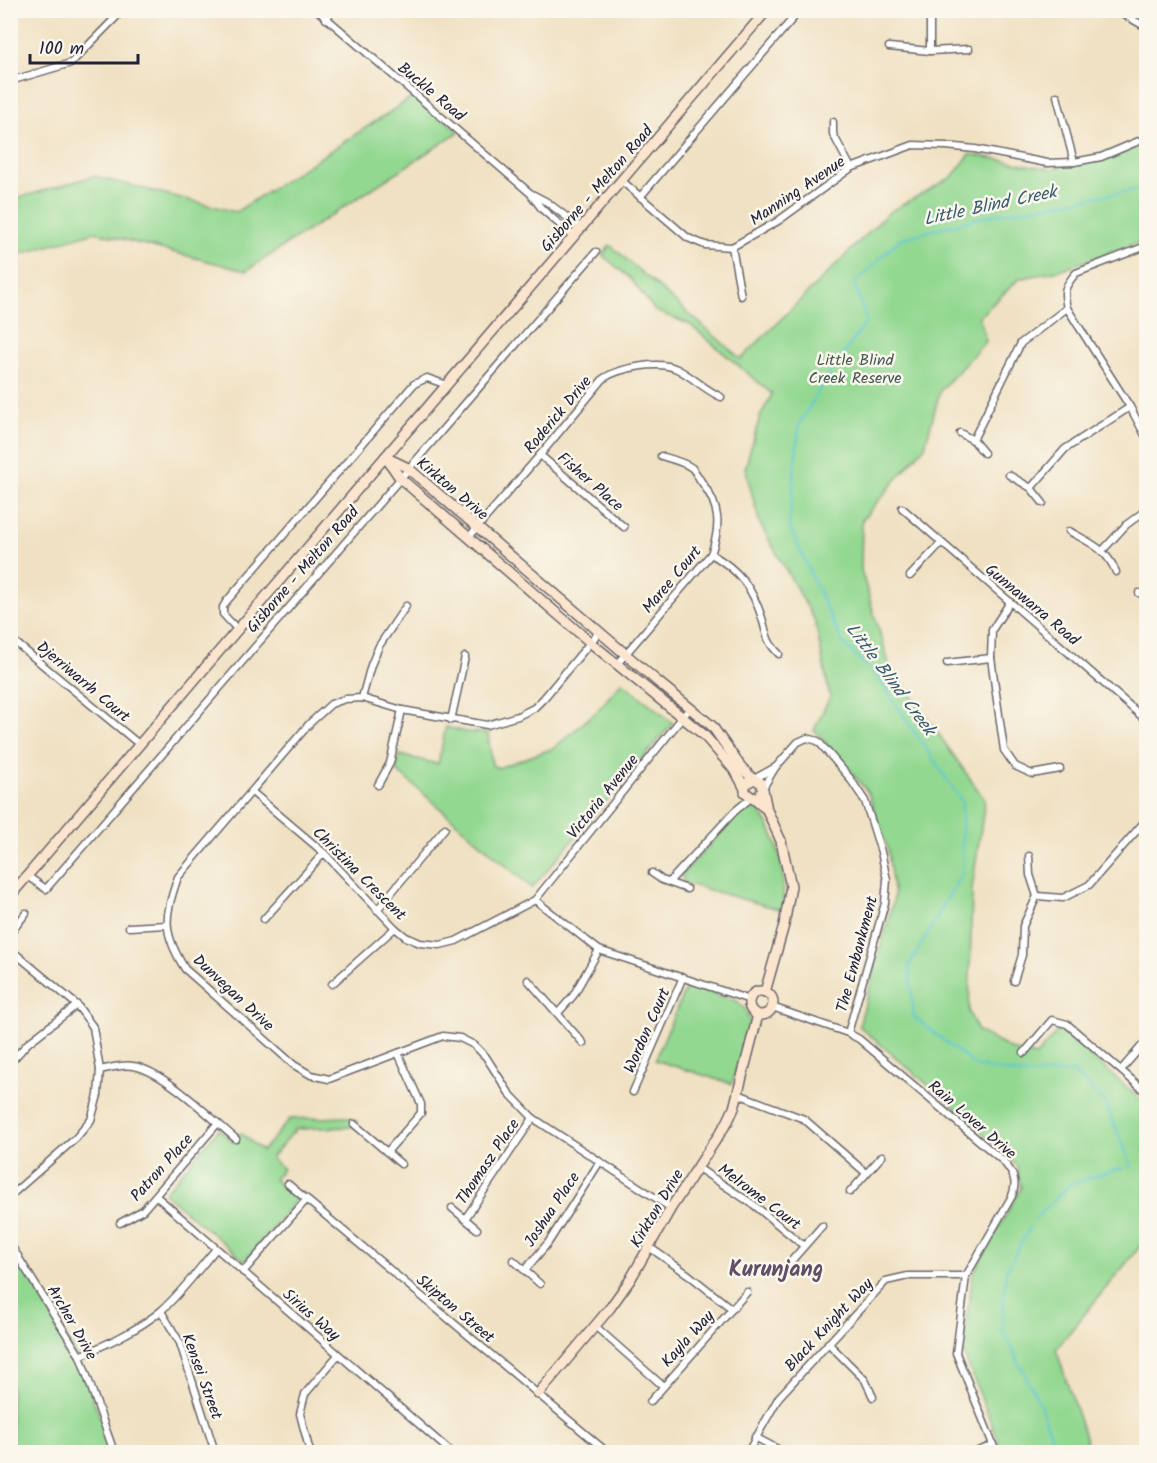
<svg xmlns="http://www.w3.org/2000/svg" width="1157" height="1463" font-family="Kalam,sans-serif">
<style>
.green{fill:#93d891;stroke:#5a7d66;stroke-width:1.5}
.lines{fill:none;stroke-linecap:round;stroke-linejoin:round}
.stream{stroke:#5ac5d5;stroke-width:2}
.street-casing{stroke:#6a656b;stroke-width:9}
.secondary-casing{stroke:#6a656b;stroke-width:12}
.street{stroke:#fff;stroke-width:6}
.secondary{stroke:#fbe5cf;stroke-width:9}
.labels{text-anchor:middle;stroke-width:5;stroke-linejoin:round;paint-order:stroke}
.street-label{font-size:16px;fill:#22223b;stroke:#fbf7ec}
.park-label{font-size:16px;fill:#445955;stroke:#fbf7ec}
.water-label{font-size:18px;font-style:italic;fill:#365b71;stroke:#fbf7ec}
.district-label{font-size:22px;font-weight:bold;fill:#614f67;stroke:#fbf7ec}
</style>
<rect width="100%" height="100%" fill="#fbf7ec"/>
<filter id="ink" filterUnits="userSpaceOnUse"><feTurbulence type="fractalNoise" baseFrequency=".0167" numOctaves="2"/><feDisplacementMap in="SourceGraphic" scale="12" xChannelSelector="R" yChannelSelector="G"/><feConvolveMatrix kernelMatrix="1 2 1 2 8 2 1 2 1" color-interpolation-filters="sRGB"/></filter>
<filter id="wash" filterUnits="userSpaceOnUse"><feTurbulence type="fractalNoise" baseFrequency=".008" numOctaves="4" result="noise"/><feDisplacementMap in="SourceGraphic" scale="24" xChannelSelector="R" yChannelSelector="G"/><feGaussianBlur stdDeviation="1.35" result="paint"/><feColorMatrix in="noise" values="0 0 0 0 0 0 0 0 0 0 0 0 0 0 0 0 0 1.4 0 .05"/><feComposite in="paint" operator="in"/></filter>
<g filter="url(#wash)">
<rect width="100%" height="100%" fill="#f0e1c3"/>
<g class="green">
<path d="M416 95 459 132 246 271 95 232 11 257V200L94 176 236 212Z"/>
<path d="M1146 145V240L1059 270 1019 279 979 317 986 341 940 391 925 446 862 520 861 570 889 664 985 800 972 889 969 1013 978 1031 1012 1050 1036 1056 1057 1032 1062 1031 1146 1104V1239L1056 1349 1090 1452H1003L962 1350 973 1274 1021 1188 1017 1166 968 1119 859 1026 894 898 888 850 868 792 814 730 830 697 815 621 760 524 745 468 760 417 772 394 689 324 655 311 630 278 602 255 610 245 741 359 889 212 952 177 970 154 1051 169Z"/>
<path d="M622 682 673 723 532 888 396 770 400 755 438 764 446 727 466 732 488 733 492 765 498 768 554 748 597 711Z"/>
<path d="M753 804C779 831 787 874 782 910L684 883 681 875 739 814Z"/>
<path d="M687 985 737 1001 745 1009 750 1023 732 1084 655 1060Z"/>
<path d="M346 1117 357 1121 351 1127 296 1129 271 1158 283 1169 274 1179 297 1199 245 1261 164 1193 219 1129 233 1142 241 1133 262 1151 290 1119Z"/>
<path d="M18 1258 77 1355 113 1452H11L10 1266Z"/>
</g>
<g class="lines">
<g class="stream">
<path d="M1129 1166H1132L1105 1102 1073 1072 1025 1075 976 1066 914 1017 909 966 962 873V802L879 679 842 642 789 526 799 425 827 377 867 321 854 284 900 239 986 216 1146 188"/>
<path d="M1034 1220 1070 1184 1122 1168"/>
<path d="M1030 1227 1006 1271 1002 1329 1039 1402 1057 1452"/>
</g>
</g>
</g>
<g filter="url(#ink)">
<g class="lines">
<defs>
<g id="street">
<path d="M317 10 530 193 547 202 581 228"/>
<path d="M1116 10 1146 27"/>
<path d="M326 19 333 10"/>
<path d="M889 47 930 51 969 49"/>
<path d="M930 51V10"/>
<path d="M10 81 71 63 123 10"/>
<path d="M1057 96 1074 162"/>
<path d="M833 122V134L851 168"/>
<path d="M622 181 688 238 705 245 732 247 778 221 851 168 913 145 946 146 975 149 1047 163 1074 162 1101 157 1146 138"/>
<path d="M532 196 542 209 574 237"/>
<path d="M640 197 800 10"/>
<path d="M1146 246 1076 273C1064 287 1063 291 1067 308L1130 407 1146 437"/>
<path d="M732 247 741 296"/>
<path d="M960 433 973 440 984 453"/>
<path d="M973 440 1021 343 1067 308"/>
<path d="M540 455 624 527"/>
<path d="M1146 466V480"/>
<path d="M1009 475 1031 488 1043 503"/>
<path d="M1031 488 1065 449 1130 407"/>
<path d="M902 508 1146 720"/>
<path d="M1069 531C1090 543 1106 548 1116 572"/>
<path d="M469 537 540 455 604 378C620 368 659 360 677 369 693 377 705 390 721 397"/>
<path d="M1103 550 1126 525 1146 510"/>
<path d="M711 554C739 570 752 587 762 618 767 635 766 641 779 654"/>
<path d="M910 576 941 543"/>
<path d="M1139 593 1146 595"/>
<path d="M1010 602 992 630 991 658 1004 750 1015 766 1032 774 1060 769"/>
<path d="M238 630 223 614V607L226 602 414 384 427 378 447 385"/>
<path d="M599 632 544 698 534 708 518 716 487 725 402 710 362 698 345 699 331 704 310 723 178 877C164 918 162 932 185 969L294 1065 311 1075 329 1079 443 1036 460 1038 474 1045 486 1057 509 1093 533 1118 671 1208"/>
<path d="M10 638 140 745"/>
<path d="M947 663 991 658"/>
<path d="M617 664 711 554C721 526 720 507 703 484 699 479 696 472 692 468 684 462 671 459 661 456"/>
<path d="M362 698 371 665 379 646 406 606"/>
<path d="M451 720 465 657"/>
<path d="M754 779 774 768"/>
<path d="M378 785 390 763 402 710"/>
<path d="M763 788 775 768 798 742 807 738 818 741 849 777 865 801 881 852 887 880 885 903 848 1033"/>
<path d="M252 792 324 853 395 928 406 937 420 943 440 945 456 941 535 900 599 950 750 1000"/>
<path d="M1029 856 1030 875 1037 896 1063 898 1089 885 1146 820"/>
<path d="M652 873 662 880 687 889"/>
<path d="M27 876 46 889 596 252"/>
<path d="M669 882 735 811 751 798"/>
<path d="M535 900 690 708"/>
<path d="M377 910 445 828"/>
<path d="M264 919 324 853"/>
<path d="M129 927 167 925"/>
<path d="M10 934 26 913"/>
<path d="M10 949 77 1005 93 1027 100 1070 98 1095 91 1120 76 1138 10 1196"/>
<path d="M528 980 583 1043"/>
<path d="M1014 981 1022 955 1023 926 1037 896"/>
<path d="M332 984 395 928"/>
<path d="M772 1007 848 1033 859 1039 1003 1161C1013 1173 1018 1181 1012 1196L966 1276 956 1353 996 1452"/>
<path d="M558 1013 573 996 599 950"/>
<path d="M1024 1053 1052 1020 1067 1024 1146 1092"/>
<path d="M10 1063 28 1043 77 1005"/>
<path d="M100 1070C110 1068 123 1064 133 1066 163 1070 212 1119 236 1139"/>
<path d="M1121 1070 1146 1041"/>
<path d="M633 1092 683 977"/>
<path d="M738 1094 804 1119 866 1173"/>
<path d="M354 1124 401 1164"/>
<path d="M387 1152 421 1113V1104L398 1053"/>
<path d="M698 1168 754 1205 804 1246"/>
<path d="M288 1184 607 1452"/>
<path d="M850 1192 882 1156"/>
<path d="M156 1196 451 1452"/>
<path d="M452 1208 477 1229"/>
<path d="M465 1219 533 1118"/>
<path d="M120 1223 143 1210 217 1124"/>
<path d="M10 1244 80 1356 114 1452"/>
<path d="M649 1247 689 1275 732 1309"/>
<path d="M513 1260 540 1284"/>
<path d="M10 1263 18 1256"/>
<path d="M786 1267 822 1226"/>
<path d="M525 1270 548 1243 599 1163"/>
<path d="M243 1272 307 1199"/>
<path d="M161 1311 180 1343 215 1452"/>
<path d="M595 1326 663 1386"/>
<path d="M828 1343 865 1380 873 1397"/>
<path d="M80 1356C109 1343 138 1330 162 1310 182 1292 198 1270 215 1250"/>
<path d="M650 1402 747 1292"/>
<path d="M755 1437 783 1452"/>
<path d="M310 1452 300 1414 305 1394 338 1355"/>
<path d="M748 1452 779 1397 886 1281 908 1276H966"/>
<path d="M976 1452 993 1445"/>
</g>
<g id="secondary">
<path d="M385 457 408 468 658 682 712 726 741 767 753 779"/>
<path d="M387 459 400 478 591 643 704 735 736 772 744 787"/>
<path d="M763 790 767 810 781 841 791 886 784 925 765 992"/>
<path d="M753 798 758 797 763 790 760 782 754 779 745 784V792L765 808"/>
<path d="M10 896 767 10"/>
<circle cx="761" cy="1003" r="12"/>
<path d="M538 1394 610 1308 630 1280 671 1208 728 1121 734 1108 758 1015"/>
</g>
</defs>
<use href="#street" class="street-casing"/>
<use href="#secondary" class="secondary-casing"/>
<use href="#street" class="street"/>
<use href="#secondary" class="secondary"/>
</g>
</g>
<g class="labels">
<g class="street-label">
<text transform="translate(432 91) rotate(40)" y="6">Buckle Road</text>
<text transform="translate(596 188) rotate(-49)" y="6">Gisborne - Melton Road</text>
<text transform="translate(797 190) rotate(-34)" y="6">Manning Avenue</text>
<text transform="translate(557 414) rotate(-50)" y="6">Roderick Drive</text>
<text transform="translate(591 481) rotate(41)" y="6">Fisher Place</text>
<text transform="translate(453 488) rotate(40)" y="6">Kirkton Drive</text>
<text transform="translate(302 569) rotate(-49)" y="6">Gisborne - Melton Road</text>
<text transform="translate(671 579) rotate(-50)" y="6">Maree Court</text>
<text transform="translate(1033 604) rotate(40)" y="6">Gunnawarra Road</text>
<text transform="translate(84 681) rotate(40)" y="6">Djerriwarrh Court</text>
<text transform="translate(602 796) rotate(-51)" y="6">Victoria Avenue</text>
<text transform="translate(360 873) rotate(45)" y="6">Christina Crescent</text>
<text transform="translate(856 954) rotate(-75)" y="6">The Embankment</text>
<text transform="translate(234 992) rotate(43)" y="6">Dunvegan Drive</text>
<text transform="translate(646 1030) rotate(-66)" y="6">Wordon Court</text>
<text transform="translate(973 1119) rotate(41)" y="6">Rain Lover Drive</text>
<text transform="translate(487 1161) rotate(-56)" y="6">Thomasz Place</text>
<text transform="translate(161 1167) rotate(-48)" y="6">Patron Place</text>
<text transform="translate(760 1196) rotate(37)" y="6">Melrome Court</text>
<text transform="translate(656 1208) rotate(-59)" y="6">Kirkton Drive</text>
<text transform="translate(551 1209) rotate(-56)" y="6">Joshua Place</text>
<text transform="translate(456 1308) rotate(40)" y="6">Skipton Street</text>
<text transform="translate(312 1314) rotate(41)" y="6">Sirius Way</text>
<text transform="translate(73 1322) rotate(60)" y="6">Archer Drive</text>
<text transform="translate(828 1324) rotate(-47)" y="6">Black Knight Way</text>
<text transform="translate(687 1338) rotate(-48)" y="6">Kayla Way</text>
<text transform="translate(203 1376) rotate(70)" y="6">Kensei Street</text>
</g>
<g class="park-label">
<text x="855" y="365">Little Blind<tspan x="855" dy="18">Creek Reserve</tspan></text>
</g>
<g class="water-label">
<text transform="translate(990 205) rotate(-12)" y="6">Little Blind Creek</text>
<text transform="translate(891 679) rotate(53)" y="6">Little Blind Creek</text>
</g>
<g class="district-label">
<text x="776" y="1276">Kurunjang</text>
</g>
</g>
<rect width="1157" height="1463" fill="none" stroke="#fbf7ec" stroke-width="36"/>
<path d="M30 54v9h108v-9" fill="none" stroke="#22223b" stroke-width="3"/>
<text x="39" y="54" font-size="18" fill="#22223b" stroke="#fbf7ec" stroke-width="4.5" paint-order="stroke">100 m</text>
</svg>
